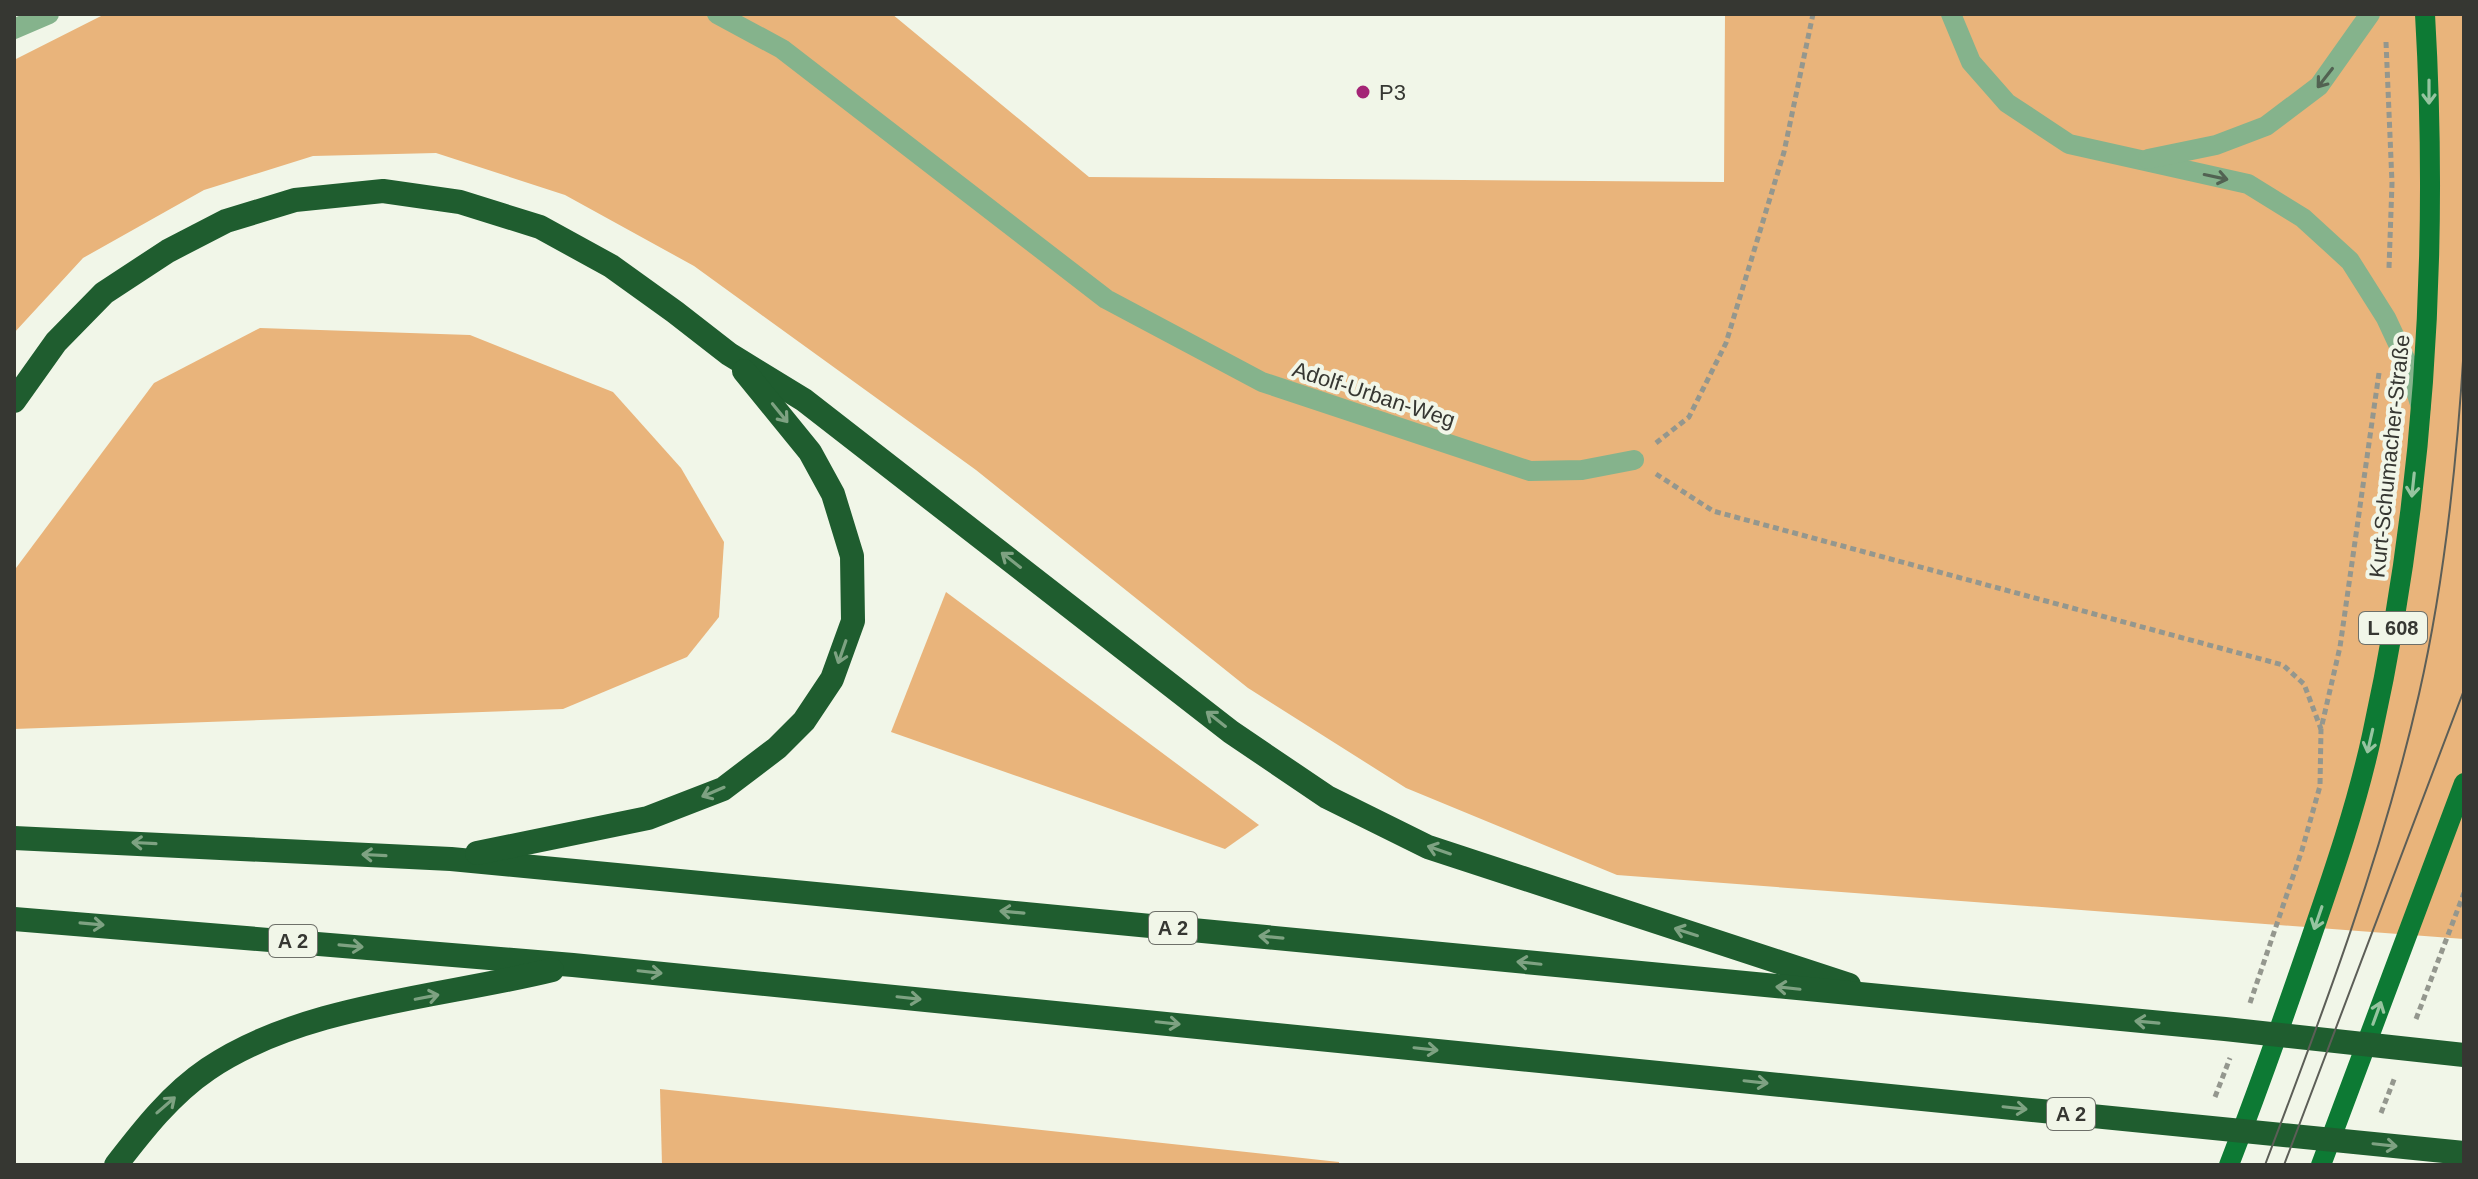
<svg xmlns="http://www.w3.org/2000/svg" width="2478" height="1179" font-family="Arial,sans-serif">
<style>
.green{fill:#e9b47b}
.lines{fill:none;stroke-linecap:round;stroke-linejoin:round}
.path{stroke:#94978e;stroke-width:5;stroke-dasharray:6 4;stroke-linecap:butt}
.service{stroke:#85b38c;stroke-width:20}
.minor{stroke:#85b38c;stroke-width:20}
.primary{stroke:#0d7a34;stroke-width:20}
.motorway{stroke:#1f5d2f;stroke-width:24}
.tram{stroke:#5c5e57;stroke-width:2}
.oneway{stroke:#526252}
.oneway2{stroke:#96c4a0}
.oneway3{stroke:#7ea282}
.poi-dot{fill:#a42576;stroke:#f1f6e8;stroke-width:3}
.labels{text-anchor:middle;stroke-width:8;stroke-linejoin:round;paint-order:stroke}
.shield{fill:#f1f6e8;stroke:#6e7069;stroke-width:2}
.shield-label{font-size:20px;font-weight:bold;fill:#363732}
.poi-label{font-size:22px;fill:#363732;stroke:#f1f6e8;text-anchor:start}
.street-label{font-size:22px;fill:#363732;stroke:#f1f6e8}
</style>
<rect width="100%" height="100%" fill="#f1f6e8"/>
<g class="green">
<path d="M105 14H892L1089 177 1724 182 1725 14H2464V939L1617 875 1406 788 1248 688 976 470 694 266 565 195 436 153 313 156 204 190 83 258 14 333V60Z"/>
<path d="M260 328 470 335 613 392 681 468 724 542 719 617 687 657 563 709 14 729 16 568 154 383Z"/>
<path d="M946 592 1259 825 1225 849 891 732Z"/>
<path d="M660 1089 1339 1162V1165H662Z"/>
</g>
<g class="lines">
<g class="path">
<path d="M2386 42 2392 183 2389 268"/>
<path d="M1656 443 1689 417 1726 343 1784 152 1813 14"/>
<path d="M1656 474 1713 511 2283 665 2304 684 2321 729"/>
<path d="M2250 1003 2302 850 2320 786 2321 729 2340 647 2379 373"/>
<path d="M2416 1019 2464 893"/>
<path d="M2215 1097 2230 1058"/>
<path d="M2381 1113 2395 1077"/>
</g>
<g class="service">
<path d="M717 14 782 49 1106 299 1262 382 1530 471 1582 470 1634 460"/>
<path d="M14 29 49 14"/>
</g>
<g class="minor">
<path d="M1951 14 1971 62 2007 103 2069 144 2248 184 2303 218 2350 261 2386 318 2407 363 2421 407"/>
<path d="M2148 159 2216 145 2266 126 2319 86 2370 14"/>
</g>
<g class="primary">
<path d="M2229 1165C2258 1090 2285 1014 2311 938 2334 871 2357 804 2372 735 2424 499 2439 255 2425 14"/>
<path d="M2321 1165 2464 783"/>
</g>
<g class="motorway">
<path d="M14 401 56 342 104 293 168 251 226 221 295 200 383 191 460 202 540 227 611 266 675 312 729 354 804 400 1231 732 1327 797 1428 847 1849 985"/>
<path d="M14 838 451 859 2225 1029 2464 1055"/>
<path d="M477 853 648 818 723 789 777 748 804 721 832 679 853 621 852 556 833 494 810 452 744 371"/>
<path d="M14 919 573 965 2464 1153"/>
<path d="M116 1165C143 1130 171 1094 208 1069 302 1005 443 997 552 970"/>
</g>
<g class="tram">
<path d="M2463 14 2464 46"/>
<path d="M2265 1165C2324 1010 2382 856 2419 694 2445 580 2457 462 2464 346"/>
<path d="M2284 1165 2464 690"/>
</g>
</g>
<defs><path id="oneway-shaft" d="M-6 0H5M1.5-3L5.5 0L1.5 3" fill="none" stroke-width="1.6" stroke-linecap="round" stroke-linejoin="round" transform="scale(2)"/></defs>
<g class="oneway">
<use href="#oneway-shaft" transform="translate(2325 78) rotate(128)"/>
<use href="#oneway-shaft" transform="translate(2216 177) rotate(12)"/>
</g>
<g class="oneway2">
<use href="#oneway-shaft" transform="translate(2429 92) rotate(90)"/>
<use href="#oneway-shaft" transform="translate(2413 485) rotate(96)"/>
<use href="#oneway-shaft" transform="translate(2370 741) rotate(103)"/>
<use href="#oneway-shaft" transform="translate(2318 918) rotate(109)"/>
<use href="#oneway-shaft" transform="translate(2377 1013) rotate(-70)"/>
</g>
<g class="oneway3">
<use href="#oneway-shaft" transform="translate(780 413) rotate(51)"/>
<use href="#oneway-shaft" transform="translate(1011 560) rotate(-142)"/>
<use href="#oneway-shaft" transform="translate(842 652) rotate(109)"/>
<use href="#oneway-shaft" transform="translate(1216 719) rotate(-142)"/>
<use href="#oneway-shaft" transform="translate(713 792) rotate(157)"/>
<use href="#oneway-shaft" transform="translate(144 843) rotate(-177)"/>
<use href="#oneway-shaft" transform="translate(1439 850) rotate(-161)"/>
<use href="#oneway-shaft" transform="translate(374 855) rotate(-177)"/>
<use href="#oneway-shaft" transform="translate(1012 912) rotate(-175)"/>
<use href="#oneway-shaft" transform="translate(92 924) rotate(5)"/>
<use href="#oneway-shaft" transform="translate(1686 932) rotate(-162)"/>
<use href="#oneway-shaft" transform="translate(1271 937) rotate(-175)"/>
<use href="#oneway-shaft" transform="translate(351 946) rotate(5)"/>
<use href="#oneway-shaft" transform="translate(1529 963) rotate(-174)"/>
<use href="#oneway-shaft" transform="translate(650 972) rotate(6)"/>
<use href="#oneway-shaft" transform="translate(1788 988) rotate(-174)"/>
<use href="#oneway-shaft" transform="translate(427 997) rotate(-11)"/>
<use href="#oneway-shaft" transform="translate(909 998) rotate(6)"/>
<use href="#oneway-shaft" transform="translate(2147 1022) rotate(-175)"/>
<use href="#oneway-shaft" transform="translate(1168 1023) rotate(6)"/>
<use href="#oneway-shaft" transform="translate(1426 1049) rotate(6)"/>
<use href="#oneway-shaft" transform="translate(1756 1082) rotate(6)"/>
<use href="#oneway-shaft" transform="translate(166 1105) rotate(-41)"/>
<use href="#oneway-shaft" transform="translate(2015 1108) rotate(6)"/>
<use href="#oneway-shaft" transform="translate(2385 1145) rotate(6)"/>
</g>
<circle class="poi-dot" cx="1363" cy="92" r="8"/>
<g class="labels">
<g class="shield">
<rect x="2359" y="612" width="68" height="32" rx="6"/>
<rect x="1149" y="912" width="48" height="32" rx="6"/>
<rect x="269" y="925" width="48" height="32" rx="6"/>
<rect x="2047" y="1098" width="48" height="32" rx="6"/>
</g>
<g class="shield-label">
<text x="2393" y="635">L 608</text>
<text x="1173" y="935">A 2</text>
<text x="293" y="948">A 2</text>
<text x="2071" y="1121">A 2</text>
</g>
<g class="poi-label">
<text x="1379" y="100">P3</text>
</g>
<g class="street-label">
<text transform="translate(1374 394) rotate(18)" y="8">Adolf-Urban-Weg</text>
<text transform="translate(2389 456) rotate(-84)" y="8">Kurt-Schumacher-Straße</text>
</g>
</g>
<rect width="2478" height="1179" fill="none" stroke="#363732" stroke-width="32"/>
</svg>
